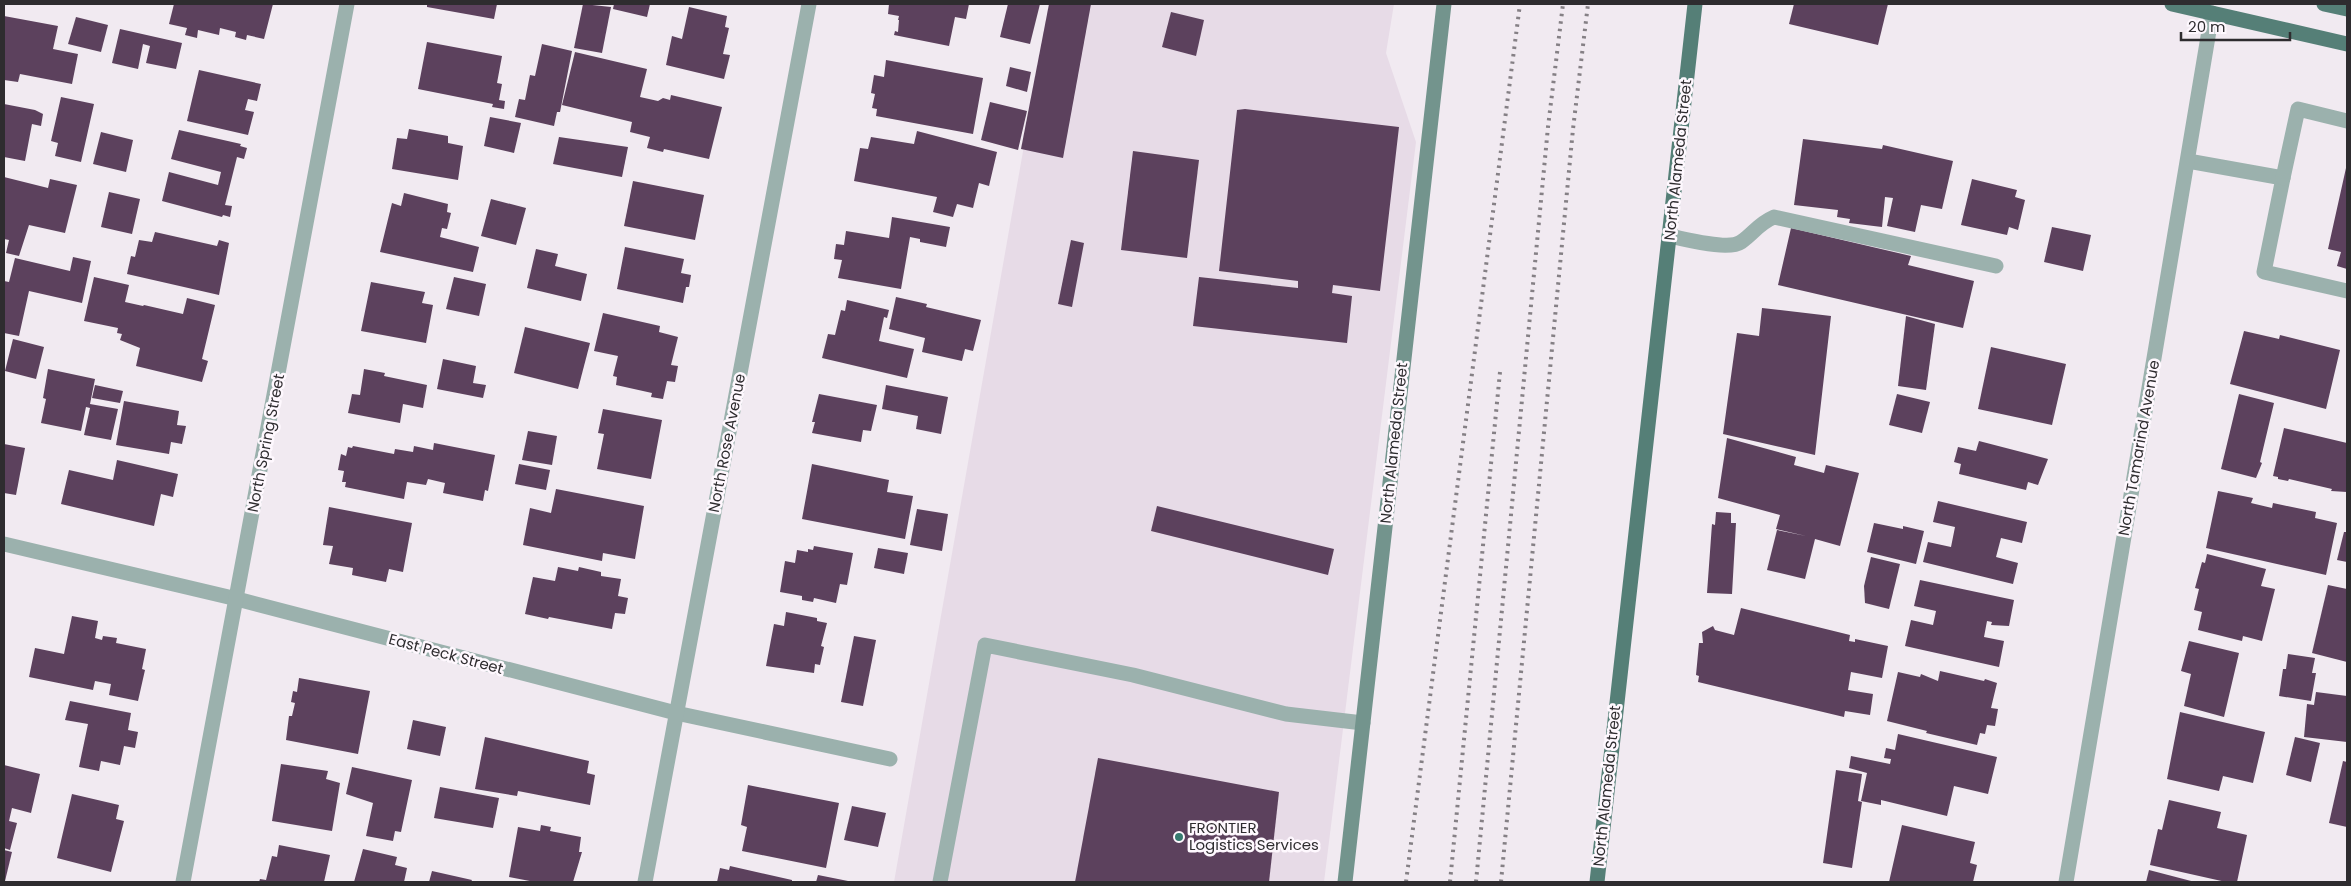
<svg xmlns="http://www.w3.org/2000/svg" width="2351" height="886" font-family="Poppins,sans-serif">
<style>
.built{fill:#e7dbe7}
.building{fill:#5c415d}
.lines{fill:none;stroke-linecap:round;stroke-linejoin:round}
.lane{stroke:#9bb1ad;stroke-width:15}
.street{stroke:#9bb1ad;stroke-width:15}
.secondary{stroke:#73948d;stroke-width:15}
.primary{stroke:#557f77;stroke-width:15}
.rail{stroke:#858085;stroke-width:4;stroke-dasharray:2.5 5;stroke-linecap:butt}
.poi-dot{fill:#357a6f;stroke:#fef8fe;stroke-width:2}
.labels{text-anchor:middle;stroke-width:5;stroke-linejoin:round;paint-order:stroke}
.street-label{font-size:15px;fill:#2e2c2f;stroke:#fef8fe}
.poi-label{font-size:15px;fill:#2e2c2f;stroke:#fef8fe;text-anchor:start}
</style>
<rect width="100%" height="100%" fill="#f1eaf1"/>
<path class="built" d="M1049 4H1394L1386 53 1416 142 1324 882H894Z"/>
<g class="building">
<path d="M174 4H273L264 39 247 35 246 40 235 37 236 32 220 28 219 35 198 30 197 38 185 35 187 28 169 24Z"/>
<path d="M427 4H497L494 19 427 7Z"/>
<path d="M583 4 611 7 602 53 574 48Z"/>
<path d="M614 4H650L647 17 613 9Z"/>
<path d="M889 4H969L966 19 955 17 949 46 894 35 895 31 898 32 899 20H898L899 16 888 14Z"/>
<path d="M1008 4H1040L1030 44 1000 37Z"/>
<path d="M1049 4H1091L1063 158 1021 149Z"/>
<path d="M1794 4H1888L1878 45 1789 24Z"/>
<path d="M689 7 727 16 725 27 729 28 723 54 730 55 724 79 666 65 672 36 682 39Z"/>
<path d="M1171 12 1204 20 1196 56 1162 47Z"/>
<path d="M4 16 58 26 53 49 78 54 72 84 20 74 18 82 4 80Z"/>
<path d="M76 17 108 25 101 52 68 44Z"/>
<path d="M120 29 182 43 176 69 146 63 150 46 143 44 138 69 112 63Z"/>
<path d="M427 42 502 56 497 83 502 84 499 100 505 101 504 109 492 107 493 104 418 89Z"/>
<path d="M542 44 572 51 560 112H557L554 126 515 117 519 99 525 100 530 75 535 76Z"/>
<path d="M575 52 647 69 640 97 658 101 663 98 670 100 671 95 722 107 709 159 664 149 663 152 647 148 650 137 630 132 632 122 562 105Z"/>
<path d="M886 60 983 78 973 134 876 116 877 109 872 108 875 94 871 93 874 75 884 77Z"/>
<path d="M1010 67 1031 72 1027 92 1006 86Z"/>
<path d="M199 70 261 84 257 101 248 99 245 110 254 112 248 135 187 121Z"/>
<path d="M61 97 94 104 81 162 55 156 58 143 51 141Z"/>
<path d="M990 102 1027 111 1018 150 981 140Z"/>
<path d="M4 104 35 110 43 114 41 126 32 124 25 161 4 157Z"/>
<path d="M1245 109 1399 127 1380 291 1333 285 1332 293 1352 296 1347 343 1193 326 1199 277 1298 288V281L1219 271 1237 110Z"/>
<path d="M490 117 521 123 514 153 484 146Z"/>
<path d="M409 129 448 136V143L463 146 458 180 392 169 397 138 407 139Z"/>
<path d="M179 130 241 144 240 146 247 148 244 159 237 157 225 205 232 206 230 217 223 215 222 217 162 201 169 172 218 185 221 172 171 159Z"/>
<path d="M917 131 997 152 989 186 979 183 973 208 957 204 953 217 933 212 937 197 854 181 860 148 868 149 871 137 914 144Z"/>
<path d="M101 132 133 140 126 172 93 164Z"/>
<path d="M559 137 628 147 622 177 553 164Z"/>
<path d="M1803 139 1882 149 1883 145 1953 161 1942 209 1921 205 1915 232 1887 226 1893 198 1885 197 1882 227 1849 223 1850 219 1837 217 1838 210 1794 205Z"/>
<path d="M1133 151 1199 160 1187 258 1121 250Z"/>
<path d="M2346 168H2347V269L2337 266 2341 252 2328 249Z"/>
<path d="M4 177 48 188 50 179 77 185 65 233 29 225 19 256 6 253 9 240 4 239Z"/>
<path d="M1972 179 2017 190 2015 197 2025 200 2018 230 2009 227 2007 235 1961 225Z"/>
<path d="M633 181 704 195 695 240 624 226Z"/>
<path d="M109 192 140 199 132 234 101 227Z"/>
<path d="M404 193 448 204 447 212 451 213 447 229 442 228 440 237 479 247 473 272 380 252 392 203 401 206Z"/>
<path d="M491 199 526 208 516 245 481 236Z"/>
<path d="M892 217 950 227 946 247 920 242V239L910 237 901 289 838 278 842 260 834 259 836 244 844 245 846 231 889 238Z"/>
<path d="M2052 227 2091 235 2083 271 2044 262Z"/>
<path d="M1791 228 1911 256 1908 265 1974 281 1963 328 1778 285Z"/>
<path d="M155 232 217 246 219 240 229 243 219 295 127 274 131 256 135 257 139 240 152 242Z"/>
<path d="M1071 240 1084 243 1072 307 1058 304Z"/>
<path d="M625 247 684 259 681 273 691 275 689 287H686L683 303 617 289Z"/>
<path d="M536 249 558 254 555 266 587 274 581 301 527 288Z"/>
<path d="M73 257 91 261 82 303 29 291 19 336 4 333V281L9 282 15 258 70 271Z"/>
<path d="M94 277 129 285 125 302 143 306 144 305 183 314 187 298 215 305 202 359 208 361 202 382 136 366 140 348 120 340 122 334 117 333 118 328 84 321Z"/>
<path d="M454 277 486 284 479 316 446 309Z"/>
<path d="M371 282 425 292 422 303 433 305 426 343 361 331Z"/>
<path d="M896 297 927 304 926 307 981 320 973 351 965 349 962 361 922 352 925 338 889 329Z"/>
<path d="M847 300 889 310 887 318 884 317 879 341 914 349 907 378 822 358 828 334 835 335 841 310 845 311Z"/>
<path d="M1762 308 1831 316 1815 455 1723 434 1737 333 1759 336Z"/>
<path d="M603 313 660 326 659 332 678 337 671 365 678 366 675 382 667 381 663 399 651 397 652 393 616 385 617 377 613 376 618 356 594 351Z"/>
<path d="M1906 316 1935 324 1926 390 1898 386Z"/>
<path d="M525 327 590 343 578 389 514 373Z"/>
<path d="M2244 331 2279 339 2280 335 2340 350 2326 409 2230 384Z"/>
<path d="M13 339 44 347 36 379 5 371Z"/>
<path d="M1991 347 2066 364 2052 425 1978 409Z"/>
<path d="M443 359 476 366 473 383 486 385 483 398 437 389Z"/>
<path d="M48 369 95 379 90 404 118 409 111 440 84 435 90 408 86 407 81 431 41 423 46 399 43 398Z"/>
<path d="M364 369 385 373 384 376 427 385 423 408 403 404 400 423 348 413 352 394 360 395Z"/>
<path d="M95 385 123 391 120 403 92 398Z"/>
<path d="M886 385 948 397 941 434 916 429 918 416 882 409Z"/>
<path d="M819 394 877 405 871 431 863 430 861 442 812 433 815 422H812Z"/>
<path d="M1897 394 1930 402 1922 433 1889 425Z"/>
<path d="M2239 394 2274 403 2260 462 2262 463 2256 478 2221 469Z"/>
<path d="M124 401 179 411 177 425 186 426 182 444 171 442 169 454 116 445Z"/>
<path d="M603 409 662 420 651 479 597 469 604 434 598 433Z"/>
<path d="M2284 428 2347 443V492L2331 491 2332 489 2289 479 2288 481 2278 479V477L2273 476Z"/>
<path d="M528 431 557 436 552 465 522 460Z"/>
<path d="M1727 438 1796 457 1794 465 1824 473 1826 465 1859 473 1840 546 1815 539 1805 579 1767 570 1777 530 1806 536 1776 529 1780 515 1718 498Z"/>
<path d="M1979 441 2048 459 2038 485 2028 482 2026 490 1959 474 1961 464 1954 462 1958 447 1976 451Z"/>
<path d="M434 443 495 455 488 491 485 490 483 501 443 493 445 483 428 479 426 485 407 482 404 499 345 487 346 482H342L344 471 338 470 341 454 346 456 348 447 352 448 353 446 394 454 395 449 413 452 414 446 433 450Z"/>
<path d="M4 444 25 448 16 495 4 493Z"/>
<path d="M117 460 178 474 173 497 161 494 154 526 61 504 69 470 113 480Z"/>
<path d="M519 464 550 470 546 490 515 484Z"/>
<path d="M812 464 889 480 887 492 913 496 905 539 802 519Z"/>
<path d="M556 489 644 506 635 559 603 553 602 561 523 545 530 508 551 513Z"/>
<path d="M2218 491 2253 498 2251 503 2272 508 2273 503 2316 512 2315 518 2337 523 2326 575 2206 548Z"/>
<path d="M1938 501 2027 522 2022 543 2001 538 1996 557 2018 563 2013 584 1923 562 1928 542 1951 547 1955 527 1933 522Z"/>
<path d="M1157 506 1334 549 1328 575 1151 531Z"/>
<path d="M329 507 412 523 403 572 389 569 386 582 352 575 353 568 329 564 333 546 323 545Z"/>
<path d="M917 509 948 514 942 551 910 545Z"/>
<path d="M1716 512 1731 513V523H1736L1732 594 1707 593 1712 524 1715 525Z"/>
<path d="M1874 523 1903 529V526L1924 531 1916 564 1867 552Z"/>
<path d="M2344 532H2347V562L2337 560Z"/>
<path d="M814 546 853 553 847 585 840 584 836 603 814 598 813 602 802 600V596L780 592 785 561 795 563 797 550 808 552V549L813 550Z"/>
<path d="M878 548 908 553 904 574 874 568Z"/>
<path d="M2207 554 2266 569 2261 586 2275 589 2262 641 2243 636 2242 641 2198 630 2202 612 2194 610 2199 589 2195 588 2202 562 2205 563Z"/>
<path d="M1871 557 1900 564 1889 609 1865 603 1864 586Z"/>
<path d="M558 567 578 571 579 567 601 572V576L621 579 618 596 628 598 625 614 615 613 612 629 549 617 548 619 525 614 533 577 555 581Z"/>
<path d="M1920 580 2014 600 2009 626 1991 625 1992 622 1987 621 1984 637 2004 641 1999 667 1905 646 1911 620 1933 625 1936 611 1914 606Z"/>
<path d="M2328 585 2347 589V662L2312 653Z"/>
<path d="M1741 608 1850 635 1849 641 1855 642V639L1888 646 1882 678 1851 672 1848 690 1873 694 1870 715 1845 711 1844 717 1698 682 1699 676 1696 675 1699 643H1703L1702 632 1713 626 1715 630 1734 635Z"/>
<path d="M786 612 817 618V621L827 623 821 646 824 647 820 665 815 664 814 673 766 666 774 624 784 626Z"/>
<path d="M72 616 98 621 95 638 102 640 103 636 117 638 116 643 146 649 142 669 145 670 138 701 109 695 111 684 95 681 93 690 29 677 35 648 64 654Z"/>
<path d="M854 636 876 640 863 706 841 702Z"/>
<path d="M2189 641 2239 653 2224 717 2184 706 2191 674 2181 671Z"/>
<path d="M2288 654 2315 658 2312 673H2316L2311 701 2279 696 2283 669H2286Z"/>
<path d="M1940 671 1984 681 1985 679 1997 683 1991 708 1998 709 1995 726 1987 725 1985 734 1980 733 1977 745 1926 733 1927 731 1887 721 1898 672 1920 677 1921 674 1938 681Z"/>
<path d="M299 678 370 691 358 754 286 740 289 716H292L295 703 291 702 293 691 297 692Z"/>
<path d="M2316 692 2347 696V742L2304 737 2307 704 2314 705Z"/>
<path d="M70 701 131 713 128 730 138 732 135 748 124 746 120 765 101 761 99 771 79 767 88 724 65 720Z"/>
<path d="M2180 712 2265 732 2253 783 2223 776 2219 791 2167 779Z"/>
<path d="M413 720 446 727 440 756 407 749Z"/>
<path d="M1898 734 1997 757 1988 794 1954 786 1947 816 1881 800V805L1861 801 1867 773 1849 768 1851 756 1890 764 1891 759 1884 758 1886 748 1895 750Z"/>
<path d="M485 737 589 761 587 773 595 775 590 805 518 791 517 796 475 789Z"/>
<path d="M2295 737 2320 743 2311 782 2286 775Z"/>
<path d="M1098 758 1279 792 1269 882H1075Z"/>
<path d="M2343 761 2347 762V827L2329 823Z"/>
<path d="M281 764 328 771 326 779 340 783 332 831 272 821Z"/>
<path d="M4 765 40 774 31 813 12 808 9 821 17 823 10 850 4 848Z"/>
<path d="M352 767 412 780 401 832 395 831 393 841 366 836 373 803 346 794Z"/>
<path d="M1836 770 1862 774 1858 801 1862 802 1852 868 1823 863Z"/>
<path d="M748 785 839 803 826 868 742 851 747 827 741 825Z"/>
<path d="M440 787 499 798 493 828 434 818Z"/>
<path d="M72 794 119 805 116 819 124 821 111 872 57 858Z"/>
<path d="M2169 800 2221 812 2217 828 2247 835 2237 882H2226L2150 865 2158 829 2162 830Z"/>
<path d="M852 806 886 813 878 847 844 840Z"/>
<path d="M541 825 551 827 550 831 581 837 579 852H582L573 882H535L509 877 518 827 540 831Z"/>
<path d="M1902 825 1975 842 1970 863 1977 865 1973 882H1889Z"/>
<path d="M279 845 330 855 324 882H259L260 879 266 880 272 856 277 857Z"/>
<path d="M363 849 397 857 395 865 407 868 404 882H354Z"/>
<path d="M4 850 12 852 5 881H4Z"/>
<path d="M730 866 792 880V882H717L720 868 729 870Z"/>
<path d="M2149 870 2195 882H2146Z"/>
<path d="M432 871 472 880 471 882H429Z"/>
<path d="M818 875 848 881V882H816Z"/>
</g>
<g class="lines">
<g class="lane">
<path d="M2188 161 2283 178 2264 272 2347 291"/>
<path d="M2283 178 2298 109 2347 121"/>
<path d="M1669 236C1686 239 1728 251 1741 242 1754 233 1758 224 1774 217L1996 266"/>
<path d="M940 882 985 645 1133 675 1286 714 1363 723"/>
</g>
<g class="street">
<path d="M4 544 237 599 676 713 890 759"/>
<path d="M183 882 347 4"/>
<path d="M645 882 809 4"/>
<path d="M2066 882 2212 13"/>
</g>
<path class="secondary" d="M1345 882 1444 4"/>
<g class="primary">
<path d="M2172 4 2347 44"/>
<path d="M2324 4 2347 9"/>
<path d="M1597 882 1695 4"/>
</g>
<g class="rail">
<path d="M1406 882 1520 4"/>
<path d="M1450 882 1500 372"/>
<path d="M1476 882 1548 127 1563 4"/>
<path d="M1501 882 1573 129 1588 4"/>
</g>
</g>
<circle class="poi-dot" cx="1179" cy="837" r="5"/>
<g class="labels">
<g class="street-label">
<text transform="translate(1678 160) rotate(-84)" y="5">North Alameda Street</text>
<text transform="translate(266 443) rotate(-79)" y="5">North Spring Street</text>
<text transform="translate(727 443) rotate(-79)" y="5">North Rose Avenue</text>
<text transform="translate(1394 443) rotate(-84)" y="5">North Alameda Street</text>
<text transform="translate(2139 448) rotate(-80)" y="5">North Tamarind Avenue</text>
<text transform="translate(446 654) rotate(15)" y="5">East Peck Street</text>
<text transform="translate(1607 786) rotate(-84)" y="5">North Alameda Street</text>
</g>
<g class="poi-label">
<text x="1189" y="833">FRONTIER<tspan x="1189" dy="17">Logistics Services</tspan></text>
</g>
</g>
<rect width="2351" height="886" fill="none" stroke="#2e2c2f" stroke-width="10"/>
<path d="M2181 32v8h109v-8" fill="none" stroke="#2e2c2f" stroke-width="2.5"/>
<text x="2188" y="32" font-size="15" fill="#2e2c2f" stroke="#fef8fe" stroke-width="4" paint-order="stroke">20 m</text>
</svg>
